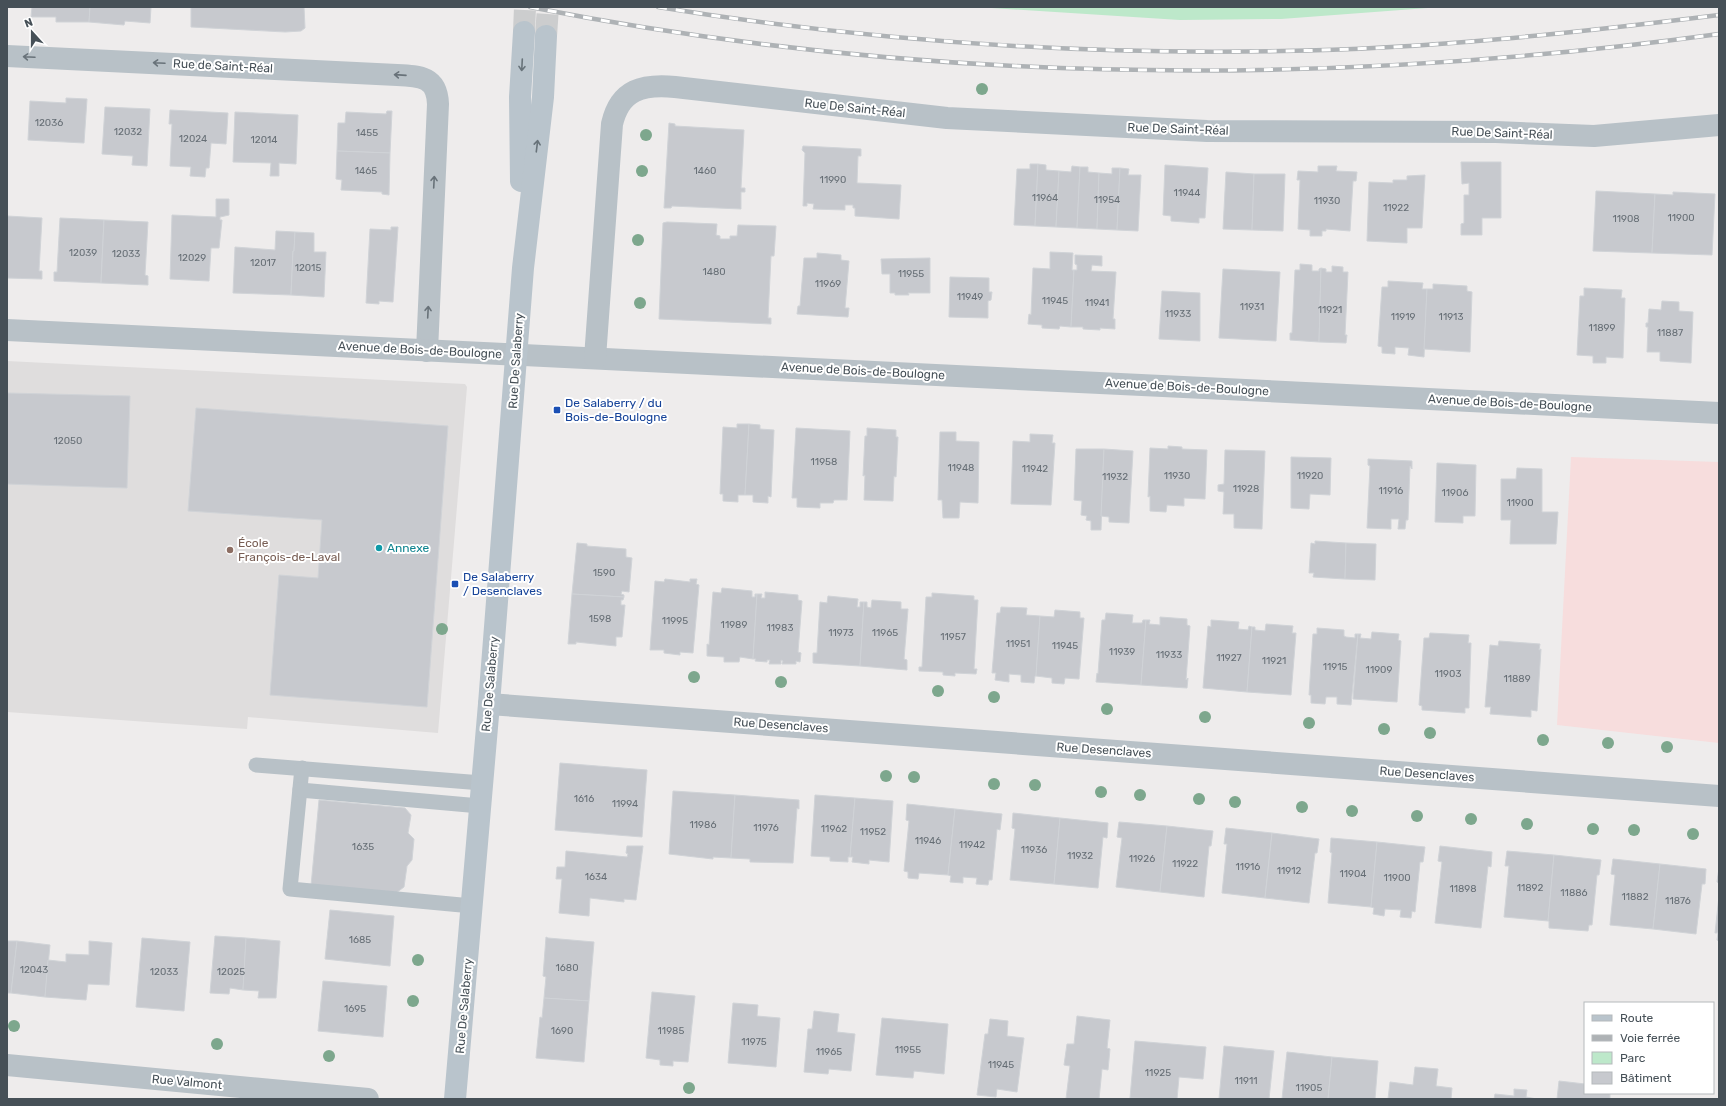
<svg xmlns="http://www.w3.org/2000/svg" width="1726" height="1106" font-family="Rubik,sans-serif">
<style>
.education{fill:#dfdddd}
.medical{fill:#f7dddd}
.green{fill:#bde8ca}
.building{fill:#c7c9ce;stroke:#d0d3d7}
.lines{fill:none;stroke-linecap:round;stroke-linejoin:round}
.secondary-tunnel{stroke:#cccdce;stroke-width:22;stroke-dasharray:22 11;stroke-linecap:butt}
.lane{stroke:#b8c1c7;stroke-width:15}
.street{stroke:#b8c1c7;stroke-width:22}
.secondary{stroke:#b9c4cc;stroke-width:22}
.rail-casing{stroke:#aeb2b5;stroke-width:4.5}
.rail{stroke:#fff;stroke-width:3;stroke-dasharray:9;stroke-linecap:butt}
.tree{fill:#7da78d}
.oneway{stroke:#687279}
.oneway2{stroke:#68737a}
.transit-dot{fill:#1a4fb4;stroke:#fff;stroke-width:1.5}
.culture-dot{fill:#0f9aa8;stroke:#fff;stroke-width:1.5}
.education-dot{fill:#8d6e63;stroke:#fff;stroke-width:1.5}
.labels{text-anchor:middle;stroke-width:4;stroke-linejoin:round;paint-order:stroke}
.number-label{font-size:10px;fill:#666e75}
.street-label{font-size:12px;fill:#465057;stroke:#fff}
.transit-label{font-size:12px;fill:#164399;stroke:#fff;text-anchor:start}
.education-label{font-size:12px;fill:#785e54;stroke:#fff;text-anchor:start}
.culture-label{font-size:12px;fill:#0d838f;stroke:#fff;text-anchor:start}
</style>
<rect width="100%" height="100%" fill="#eeecec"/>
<path class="education" d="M7 361 465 384 467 387 438 733 248 717 247 729 7 712Z"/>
<path class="medical" d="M1571 457 1719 462V743L1557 725Z"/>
<path class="green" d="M976 7H1441L1281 19 1180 20Z"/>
<g class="building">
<path d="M32 7H90L89 22H56V17H31Z"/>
<path d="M90 7H151L150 23 125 21 124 25 89 22Z"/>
<path d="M191 7H304L305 28 301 31 285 32 191 27Z"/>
<path d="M66 98 87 99 84 143 28 140 30 101 66 103Z"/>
<path d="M105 107 150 109 147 166 132 165 133 156 102 154Z"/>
<path d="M170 110 228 113 226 144 211 143 209 168H206L205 177 190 176 191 167 170 166 172 124H169Z"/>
<path d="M387 111H392L390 153 337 151 338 123H345L346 112 386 114Z"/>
<path d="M235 112 298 115 296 164 279 163V176H270L271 163 233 162Z"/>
<path d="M669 123 675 124V126L744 130 741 188H745V192H741V209L672 206 671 208H664Z"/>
<path d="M803 146 861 149V156H858L857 183 901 185 899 219 855 216V208H853V205H845V210L813 209 814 204 807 203V206H803L805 153 802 150Z"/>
<path d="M337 151 390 153 389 195 382 194V192L341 190 342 180 336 179Z"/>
<path d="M1461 162H1501V218H1482V235H1461V224L1464 223V195H1469V183L1462 184Z"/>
<path d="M1030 164H1038L1035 226 1014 225 1017 169H1030Z"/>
<path d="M1038 164 1046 165V170L1059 171 1056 227 1035 226Z"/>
<path d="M1165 165 1208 168 1205 218H1199V223L1171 221V216L1163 215Z"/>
<path d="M1072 166 1080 167 1077 228 1056 227 1059 171 1071 172Z"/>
<path d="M1318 166H1337L1336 171 1357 172 1356 181H1353L1350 231 1326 229V231H1322V236H1310V230L1298 229 1300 180H1297L1298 171 1318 172Z"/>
<path d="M1080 167H1088V172L1099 173 1097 229 1077 228Z"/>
<path d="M1112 168H1120L1117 230 1097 229 1099 173 1112 174Z"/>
<path d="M1120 168 1129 169 1128 175H1141L1138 231 1117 230Z"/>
<path d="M1226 172 1254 174 1252 230 1223 229Z"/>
<path d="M1254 174H1285L1283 231 1252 230Z"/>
<path d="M1425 175 1422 228H1407V243L1367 241 1369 182 1393 183V180H1407V176Z"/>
<path d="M1596 191 1655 194 1652 253 1593 251Z"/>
<path d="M1673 192 1715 194 1712 255 1652 253 1655 194 1673 195Z"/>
<path d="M216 199H229V215L220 217V220H222L219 248H211L209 281 170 279 172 215 216 217Z"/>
<path d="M7 216 42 218 39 271H42V279L7 278Z"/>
<path d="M60 218 104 220 101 283 54 281V272H57Z"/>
<path d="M104 220 148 222 145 275 148 276V285L101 283Z"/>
<path d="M667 222 717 224 716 235 720 236V239H730V236H737L738 225 776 226 774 256H771L768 318H771V324L659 319 663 223Z"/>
<path d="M391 227H398L393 302 379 301V304L366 303 370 229 391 230Z"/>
<path d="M276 231 295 232 294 251H293L291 295 233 293 235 247 275 250Z"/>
<path d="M295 232 314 233V252H326L324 297 291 295 293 251H294Z"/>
<path d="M1050 252 1073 253 1072 270H1074L1071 327 1060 326 1059 329 1042 328V325L1028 324 1029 314 1031 315 1033 268 1050 269Z"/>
<path d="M817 253 841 255V260L849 261 845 308H849L848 317 797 314 798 306H800L804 258H817Z"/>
<path d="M1075 255 1102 256V266L1092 265 1091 271 1116 272 1113 319H1115V329L1100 328V330L1083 329V327H1071L1074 270H1077V265L1075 264Z"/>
<path d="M930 258V293H908L909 295H895V293H890V274H882L881 259Z"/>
<path d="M1300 264 1312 265V271H1319V269L1321 268 1319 342 1290 340V333H1292L1295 270H1300Z"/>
<path d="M1332 266 1343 267V272H1348L1345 335H1347L1346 343 1319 342 1321 268 1326 269V272H1332Z"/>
<path d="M1223 269 1280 272 1276 341 1219 338Z"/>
<path d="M950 277 989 278V292H992L991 300 988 301V318L949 317Z"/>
<path d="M1388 281 1423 283 1422 289H1427L1424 357 1408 355 1409 348 1395 347V354L1382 353V347L1378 346 1382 287H1388Z"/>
<path d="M1433 284 1467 286V291L1472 292 1470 352 1424 349 1427 289H1433Z"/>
<path d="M1584 288 1622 290 1621 298H1625L1623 358 1606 357V363H1593V356L1577 355 1580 296H1584Z"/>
<path d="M1162 291 1200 293V341L1159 339Z"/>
<path d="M1662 301 1679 302V311L1693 312 1691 363 1660 361V352H1647L1648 327H1646V323H1648L1649 309 1661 310Z"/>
<path d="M7 393 130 396 127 488 7 484Z"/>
<path d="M196 408 448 426 427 707 270 695 279 575 318 578 322 520 188 511Z"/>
<path d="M737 424H749L745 495H738V502L723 501V494H720L723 427 737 428Z"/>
<path d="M749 424 760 425V429L774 430 771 497 768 496V503L753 502V495H745Z"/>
<path d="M796 428 850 431 847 500H834L833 503H820V508L797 507V498H792Z"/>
<path d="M867 428 896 430V437H898L896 477 894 476 893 501 864 500 865 475 863 476 865 436H867Z"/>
<path d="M940 432H956V441L979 442 978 503 960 502 959 518H943L942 500H938Z"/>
<path d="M1030 434 1053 435 1052 443H1055L1051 505 1011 504 1013 441 1030 442Z"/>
<path d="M1168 446 1182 447V449L1207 450 1205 499 1184 498V506L1167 505 1166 512 1150 511V496L1148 497 1150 448 1168 449Z"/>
<path d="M1076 449H1104L1101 530H1091V521L1086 520 1087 516 1081 515 1082 501 1074 500Z"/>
<path d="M1104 449 1133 451 1129 523 1109 522V517L1101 516Z"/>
<path d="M1225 450 1265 451 1262 529 1234 528V514H1223L1224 492 1218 491V485L1224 484Z"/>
<path d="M1291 457 1331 458 1330 495 1310 494 1309 509 1291 508Z"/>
<path d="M1368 459 1412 461V469L1410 466 1408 520H1406L1405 529H1398L1399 519H1391V529L1367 528 1370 466 1368 465Z"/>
<path d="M1437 463 1476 465 1475 516H1463V523L1435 522Z"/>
<path d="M1517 468 1542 469V512H1558L1556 544H1510L1511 520H1501V479H1516Z"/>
<path d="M1315 541 1346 543 1345 579 1313 577 1314 573H1309L1311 543 1315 544Z"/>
<path d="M577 543 587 544V546L626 549V557L632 558 629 592 622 591 621 594 624 595V597L572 594Z"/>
<path d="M1346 543 1376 544 1375 580 1345 579Z"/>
<path d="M665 579 690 582V579H697L696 584 699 585 693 653 680 652V655L664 653V650H650L655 581 664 582Z"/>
<path d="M722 588 752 591V597H755V594H757L753 659 740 657 739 662H724V657L707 656V644L709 645 713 592 721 593Z"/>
<path d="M765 592 798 595V600L802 601 798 652 801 653 800 662 796 661V664H782L783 661 781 660V664H769L770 660H767V662L755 661 756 659H753L757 594H762L761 598H765Z"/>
<path d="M932 593 974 596V600H978L974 669H977L976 674 955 673V676L943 675V672L919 671V667H922L926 597H932Z"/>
<path d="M572 594 624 597 623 600H621V605H625L622 637H616V646L576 642V644H568Z"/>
<path d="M828 596 858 599 857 607H860V602H864L860 666 813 663V653H817L820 602 827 603Z"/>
<path d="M872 600 901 602V609H908L904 659 907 660V670L860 666 864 602H867V607L871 608Z"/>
<path d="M1001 607 1027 608 1026 615 1040 616 1036 676H1035L1034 683 1021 682V675L1009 674V682L995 680 996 673H992L997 613H1000Z"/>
<path d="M1055 610 1080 612V618H1084L1079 679 1065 678 1064 684 1052 683V678L1036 676 1040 616 1054 617Z"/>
<path d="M1106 613 1133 615 1132 623H1142L1143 620H1146L1141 685 1096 682 1097 673 1098 674 1102 620H1105Z"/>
<path d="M1160 617 1187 619V625L1190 626 1186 680 1188 678 1187 688 1141 685 1146 620H1150L1149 624 1160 625Z"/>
<path d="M1211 620 1239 622 1238 629 1248 630 1249 626 1252 627 1247 692 1203 688 1208 626 1211 627Z"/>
<path d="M1266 624 1293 626 1292 633H1296L1291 695 1247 692 1252 627H1255V630L1265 631Z"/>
<path d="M1317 628 1344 630V636L1346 637 1355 638V634H1358L1351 705 1337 704V697H1326L1325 704 1311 703V695H1309L1313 634H1317Z"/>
<path d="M1372 632 1399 634 1398 640 1401 641 1397 702 1353 699 1358 634H1361L1360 638 1371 639Z"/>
<path d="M1430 633 1469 635 1468 643H1471L1469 701V708H1465V713L1422 710V706L1419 705 1424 638H1429Z"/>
<path d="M1499 641 1540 644 1539 650 1541 649 1537 711 1531 710V717L1490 714 1491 707H1485L1490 645 1498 646Z"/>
<path d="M560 763 647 770 642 837 555 830Z"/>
<path d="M673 791 735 795 731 858 713 857V859L669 854Z"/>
<path d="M735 795 799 800V809L797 808 793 863 750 862V859L731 858Z"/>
<path d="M815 795 855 798 850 857H848V862L830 861V857L811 856Z"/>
<path d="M855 798 893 801 889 862 869 860V864L852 862 853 857H850Z"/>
<path d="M319 800 405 808 411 815 408 833 414 839 412 860 407 866 404 887 396 893 311 886Z"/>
<path d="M907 804 955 809 948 875 919 873 918 879 908 878V872L904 871 909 821 906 820Z"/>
<path d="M955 809 1002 814 1000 830 997 829 992 880H989L988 885 976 884 977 878 963 877V883L950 882 951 876 948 875Z"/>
<path d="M1013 813 1060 818 1054 884 1010 880 1015 829 1012 828Z"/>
<path d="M1060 818 1108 823 1107 838 1103 837 1098 888 1054 884Z"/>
<path d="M1119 822 1167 826 1160 892 1116 887 1122 838 1117 837Z"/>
<path d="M1167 826 1213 831 1211 846H1209L1204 897 1160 892Z"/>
<path d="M1226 828 1272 833 1265 898 1222 893 1227 844H1224Z"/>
<path d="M1272 833 1319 839 1317 853H1315L1309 903 1265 898Z"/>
<path d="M1331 838 1377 842 1371 907 1328 903 1332 853 1330 852Z"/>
<path d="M1377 842 1425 847 1423 862H1420L1415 912 1412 911 1411 918 1400 917 1401 910 1385 909 1384 916 1373 914 1374 908 1371 907Z"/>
<path d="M627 846H643L636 900 624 899V902L590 898 589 916 559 913 562 879H556L557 867H565L566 851 627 857 628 854 626 853Z"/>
<path d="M1440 846 1492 852 1491 867 1488 866 1481 928 1435 923 1442 862 1438 861Z"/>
<path d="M1507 851 1554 855 1548 921 1504 917 1509 866H1505Z"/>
<path d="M1554 855 1601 860 1599 875H1597L1592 925H1589L1588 931 1549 928V921H1548Z"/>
<path d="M1613 859 1660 864 1653 929 1610 925 1615 875 1611 874Z"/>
<path d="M1660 864 1706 869 1705 884H1702L1696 934 1653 929Z"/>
<path d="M1719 868V883L1717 882Z"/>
<path d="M1719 896V941L1717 940 1718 933H1715Z"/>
<path d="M330 910 394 916 390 966 325 959Z"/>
<path d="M215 936 246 938 243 990 230 988 229 994 210 993Z"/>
<path d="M546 937 548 938 594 942 589 1001 544 998 546 977 543 976Z"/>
<path d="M142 938 190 942 184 1011 136 1007Z"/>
<path d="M246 938 280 941 276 998H258L259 991 243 990Z"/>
<path d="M7 941H17L11 993H7Z"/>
<path d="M17 941 50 945 45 997 11 993Z"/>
<path d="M89 941 112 943 109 985 88 984 86 1000 45 997 48 960 66 962V954L89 955Z"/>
<path d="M323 981 387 986 383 1037 318 1031Z"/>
<path d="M652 992 695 996 688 1062 673 1061V1066L660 1065V1060L646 1058Z"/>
<path d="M544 998 589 1001 584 1062 536 1058 540 1017 542 1018Z"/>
<path d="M733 1003 758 1005 757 1016 780 1018 776 1067 728 1063Z"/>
<path d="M814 1011 839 1014 837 1032 855 1034 851 1071 829 1069 828 1074 804 1072 808 1029H812Z"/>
<path d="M1077 1016 1110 1020 1107 1048 1110 1049 1108 1070 1102 1069 1099 1099H1066L1070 1066 1064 1065 1067 1044H1074Z"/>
<path d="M882 1018 948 1024 944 1074 914 1071 913 1078 876 1075Z"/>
<path d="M990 1019 1008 1021 1007 1036 1024 1038 1017 1092 997 1089 996 1097 977 1095 985 1034H988Z"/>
<path d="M1135 1041 1206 1047 1203 1079 1179 1077 1177 1099 1130 1098Z"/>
<path d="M1224 1046 1274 1051 1269 1099H1219Z"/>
<path d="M1287 1052 1332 1057 1328 1099H1282Z"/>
<path d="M1332 1057 1378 1061 1375 1099H1328Z"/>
<path d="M1415 1067 1438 1069 1436 1086 1452 1088 1451 1099H1388L1390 1082 1413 1085Z"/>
<path d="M1559 1081 1585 1084V1093H1610V1099H1557Z"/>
<path d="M1514 1089 1527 1090 1526 1097 1537 1099H1494L1495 1094 1514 1096Z"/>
</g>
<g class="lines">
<g class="secondary-tunnel">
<path d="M524 32 525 7"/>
<path d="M546 36 548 7"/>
</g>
<g class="lane">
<path d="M256 765 482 783"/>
<path d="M302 768 290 889 472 906"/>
<path d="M300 790 480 806"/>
</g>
<g class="street">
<path d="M7 56 397 75C421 76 437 77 438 104L427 351"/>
<path d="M7 330 1719 413"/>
<path d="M595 358 612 124C620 89 643 84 675 87L947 118 1207 131 1496 132 1594 136 1719 125"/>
<path d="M489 704 1719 796"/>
<path d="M7 1065 368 1099"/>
</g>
<g class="secondary">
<path d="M521 181 520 97 524 32"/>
<path d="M455 1099 489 704 523 268 543 97 546 36"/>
</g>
<defs>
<g id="rail">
<path d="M530 7C922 84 1323 88 1719 34"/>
<path d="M658 7C862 40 1075 55 1282 51 1428 49 1574 33 1719 15"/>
</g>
</defs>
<use href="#rail" class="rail-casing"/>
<use href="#rail" class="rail"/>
</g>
<g class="tree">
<circle cx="982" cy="89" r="6"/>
<circle cx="646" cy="135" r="6"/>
<circle cx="642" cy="171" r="6"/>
<circle cx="638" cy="240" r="6"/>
<circle cx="640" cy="303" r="6"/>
<circle cx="442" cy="629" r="6"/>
<circle cx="694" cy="677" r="6"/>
<circle cx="781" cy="682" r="6"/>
<circle cx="938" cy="691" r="6"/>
<circle cx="994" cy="697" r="6"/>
<circle cx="1107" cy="709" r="6"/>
<circle cx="1205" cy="717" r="6"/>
<circle cx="1309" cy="723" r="6"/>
<circle cx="1384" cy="729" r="6"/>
<circle cx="1430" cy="733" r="6"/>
<circle cx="1543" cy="740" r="6"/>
<circle cx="1608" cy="743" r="6"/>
<circle cx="1667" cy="747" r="6"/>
<circle cx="886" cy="776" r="6"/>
<circle cx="914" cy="777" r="6"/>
<circle cx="994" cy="784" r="6"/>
<circle cx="1035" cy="785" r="6"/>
<circle cx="1101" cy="792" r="6"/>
<circle cx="1140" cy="795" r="6"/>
<circle cx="1199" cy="799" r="6"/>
<circle cx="1235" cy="802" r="6"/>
<circle cx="1302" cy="807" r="6"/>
<circle cx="1352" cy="811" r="6"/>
<circle cx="1417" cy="816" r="6"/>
<circle cx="1471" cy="819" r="6"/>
<circle cx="1527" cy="824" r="6"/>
<circle cx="1593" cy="829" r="6"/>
<circle cx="1634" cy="830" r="6"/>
<circle cx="1693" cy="834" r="6"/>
<circle cx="418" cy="960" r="6"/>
<circle cx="413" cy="1001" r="6"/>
<circle cx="14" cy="1026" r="6"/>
<circle cx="217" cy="1044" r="6"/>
<circle cx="329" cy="1056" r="6"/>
<circle cx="689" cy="1088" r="6"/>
</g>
<defs><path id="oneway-shaft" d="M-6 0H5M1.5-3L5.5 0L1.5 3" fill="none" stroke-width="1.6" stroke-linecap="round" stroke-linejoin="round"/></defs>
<g class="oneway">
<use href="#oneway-shaft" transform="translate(29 57) rotate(-177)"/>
<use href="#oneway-shaft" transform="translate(159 63) rotate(-177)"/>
<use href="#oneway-shaft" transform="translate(400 75) rotate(-176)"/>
<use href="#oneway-shaft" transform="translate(434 182) rotate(-87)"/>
<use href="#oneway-shaft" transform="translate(428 312) rotate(-87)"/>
</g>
<g class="oneway2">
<use href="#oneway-shaft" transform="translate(522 65) rotate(93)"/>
<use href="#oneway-shaft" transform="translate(537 146) rotate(-83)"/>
</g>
<g class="transit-dot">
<rect x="553" y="406" width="8" height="8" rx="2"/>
<rect x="451" y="580" width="8" height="8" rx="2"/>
</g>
<circle class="culture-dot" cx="379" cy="548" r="4"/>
<circle class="education-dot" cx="230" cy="550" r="4"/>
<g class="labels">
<g class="number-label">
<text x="49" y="126">12036</text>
<text x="128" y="135">12032</text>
<text x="367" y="136">1455</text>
<text x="193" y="142">12024</text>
<text x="264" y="143">12014</text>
<text x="366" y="174">1465</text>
<text x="705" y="174">1460</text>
<text x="833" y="183">11990</text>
<text x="1187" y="196">11944</text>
<text x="1045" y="201">11964</text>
<text x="1107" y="203">11954</text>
<text x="1327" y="204">11930</text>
<text x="1396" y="211">11922</text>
<text x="1681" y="221">11900</text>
<text x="1626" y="222">11908</text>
<text x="83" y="256">12039</text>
<text x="126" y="257">12033</text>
<text x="192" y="261">12029</text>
<text x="263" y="266">12017</text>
<text x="308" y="271">12015</text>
<text x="714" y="275">1480</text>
<text x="911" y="277">11955</text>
<text x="828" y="287">11969</text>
<text x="970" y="300">11949</text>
<text x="1055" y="304">11945</text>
<text x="1097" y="306">11941</text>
<text x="1252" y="310">11931</text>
<text x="1330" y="313">11921</text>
<text x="1178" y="317">11933</text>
<text x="1403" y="320">11919</text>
<text x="1451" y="320">11913</text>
<text x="1602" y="331">11899</text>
<text x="1670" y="336">11887</text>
<text x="68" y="444">12050</text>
<text x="824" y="465">11958</text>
<text x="961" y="471">11948</text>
<text x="1035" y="472">11942</text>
<text x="1177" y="479">11930</text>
<text x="1310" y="479">11920</text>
<text x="1115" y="480">11932</text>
<text x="1246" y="492">11928</text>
<text x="1391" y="494">11916</text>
<text x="1455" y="496">11906</text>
<text x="1520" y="506">11900</text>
<text x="604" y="576">1590</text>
<text x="600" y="622">1598</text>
<text x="675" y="624">11995</text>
<text x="734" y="628">11989</text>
<text x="780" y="631">11983</text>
<text x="841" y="636">11973</text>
<text x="885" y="636">11965</text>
<text x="953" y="640">11957</text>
<text x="1018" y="647">11951</text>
<text x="1065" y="649">11945</text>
<text x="1122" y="655">11939</text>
<text x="1169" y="658">11933</text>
<text x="1229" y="661">11927</text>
<text x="1274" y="664">11921</text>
<text x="1335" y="670">11915</text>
<text x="1379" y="673">11909</text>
<text x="1448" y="677">11903</text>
<text x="1517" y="682">11889</text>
<text x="584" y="802">1616</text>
<text x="625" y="807">11994</text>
<text x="703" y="828">11986</text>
<text x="766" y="831">11976</text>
<text x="834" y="832">11962</text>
<text x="873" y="835">11952</text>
<text x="928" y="844">11946</text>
<text x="972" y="848">11942</text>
<text x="363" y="850">1635</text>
<text x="1034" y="853">11936</text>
<text x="1080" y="859">11932</text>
<text x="1142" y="862">11926</text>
<text x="1185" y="867">11922</text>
<text x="1248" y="870">11916</text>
<text x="1289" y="874">11912</text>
<text x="1353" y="877">11904</text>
<text x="596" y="880">1634</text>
<text x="1397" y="881">11900</text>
<text x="1530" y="891">11892</text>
<text x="1463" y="892">11898</text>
<text x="1574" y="896">11886</text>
<text x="1635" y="900">11882</text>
<text x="1678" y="904">11876</text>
<text x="360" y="943">1685</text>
<text x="567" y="971">1680</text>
<text x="34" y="973">12043</text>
<text x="164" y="975">12033</text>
<text x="231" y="975">12025</text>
<text x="355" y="1012">1695</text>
<text x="562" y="1034">1690</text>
<text x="671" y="1034">11985</text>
<text x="754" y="1045">11975</text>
<text x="908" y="1053">11955</text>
<text x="829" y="1055">11965</text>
<text x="1001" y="1068">11945</text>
<text x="1158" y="1076">11925</text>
<text x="1246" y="1084">11911</text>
<text x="1309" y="1091">11905</text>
</g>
<g class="street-label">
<text transform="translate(223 66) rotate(3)" y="4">Rue de Saint-Réal</text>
<text transform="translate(855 108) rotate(6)" y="4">Rue De Saint-Réal</text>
<text transform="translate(1178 129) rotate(2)" y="4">Rue De Saint-Réal</text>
<text transform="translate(1502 133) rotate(2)" y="4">Rue De Saint-Réal</text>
<text transform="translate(420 350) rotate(3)" y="4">Avenue de Bois-de-Boulogne</text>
<text transform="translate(516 361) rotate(-86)" y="4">Rue De Salaberry</text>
<text transform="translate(863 371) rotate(3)" y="4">Avenue de Bois-de-Boulogne</text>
<text transform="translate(1187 387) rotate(3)" y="4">Avenue de Bois-de-Boulogne</text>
<text transform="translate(1510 403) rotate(3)" y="4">Avenue de Bois-de-Boulogne</text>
<text transform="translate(490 684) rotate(-85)" y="4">Rue De Salaberry</text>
<text transform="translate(781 725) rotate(4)" y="4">Rue Desenclaves</text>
<text transform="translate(1104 750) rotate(4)" y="4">Rue Desenclaves</text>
<text transform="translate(1427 774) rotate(4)" y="4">Rue Desenclaves</text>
<text transform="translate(464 1006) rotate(-85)" y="4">Rue De Salaberry</text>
<text transform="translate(187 1082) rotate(5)" y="4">Rue Valmont</text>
</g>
<g class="transit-label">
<text x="565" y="407">De Salaberry / du<tspan x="565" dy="14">Bois-de-Boulogne</tspan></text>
<text x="463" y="581">De Salaberry<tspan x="463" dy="14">/ Desenclaves</tspan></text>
</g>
<g class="education-label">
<text x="238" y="547">École<tspan x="238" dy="14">François-de-Laval</tspan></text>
</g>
<g class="culture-label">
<text x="387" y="552">Annexe</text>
</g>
</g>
<rect width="1726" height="1106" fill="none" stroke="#465057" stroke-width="16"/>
<rect x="1584" y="1002" width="130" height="92" fill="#ffffff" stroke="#b5b9bc"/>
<rect x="1592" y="1015" width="20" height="6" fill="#b9c4cc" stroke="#b5b9bc"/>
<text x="1620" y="1022" font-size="12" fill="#465057">Route</text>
<rect x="1592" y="1035" width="20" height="6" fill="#aeb2b5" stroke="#b5b9bc"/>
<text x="1620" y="1042" font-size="12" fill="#465057">Voie ferrée</text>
<rect x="1592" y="1052" width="20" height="12" fill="#bde8ca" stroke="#b5b9bc"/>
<text x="1620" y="1062" font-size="12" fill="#465057">Parc</text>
<rect x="1592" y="1072" width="20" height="12" fill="#c7c9ce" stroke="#b5b9bc"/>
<text x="1620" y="1082" font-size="12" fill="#465057">Bâtiment</text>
<g transform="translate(32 32) rotate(339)" stroke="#ffffff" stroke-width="3" paint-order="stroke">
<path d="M0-3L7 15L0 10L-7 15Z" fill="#465057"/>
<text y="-6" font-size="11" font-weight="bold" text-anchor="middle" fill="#465057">N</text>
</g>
</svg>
